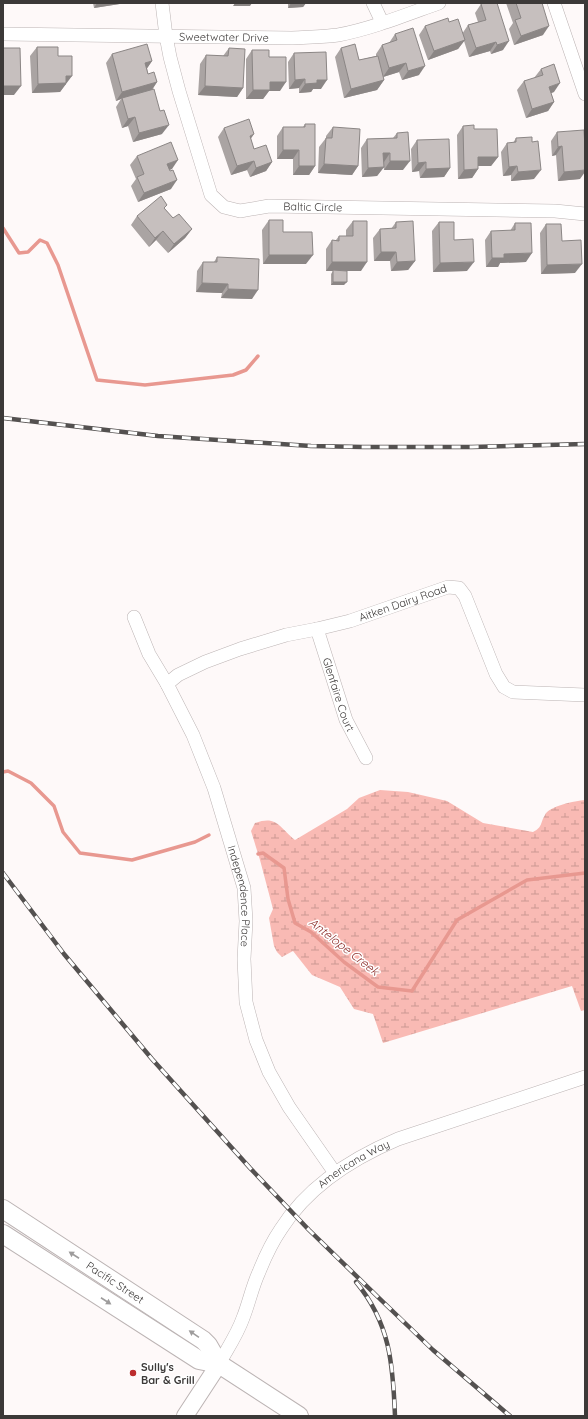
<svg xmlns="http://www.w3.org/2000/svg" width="588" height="1419" font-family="Quicksand,sans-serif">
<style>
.wetland{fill:url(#wetland-marsh)}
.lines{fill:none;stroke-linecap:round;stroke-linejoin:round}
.stream{stroke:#e89890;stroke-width:3.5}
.minor-casing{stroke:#bcb4b4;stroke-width:14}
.tertiary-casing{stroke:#bcb4b4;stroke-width:18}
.secondary-casing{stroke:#bcb4b4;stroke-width:20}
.minor{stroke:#fff;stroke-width:13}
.tertiary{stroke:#fff;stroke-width:16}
.secondary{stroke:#fff;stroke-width:18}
.rail-casing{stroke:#545150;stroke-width:4.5}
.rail{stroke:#fff;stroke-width:3;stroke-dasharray:9;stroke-linecap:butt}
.wall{fill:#aaa4a3}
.shaded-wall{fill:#8b8685}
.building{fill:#c6bfbe;stroke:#8b8685}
.oneway{fill:#9e9c9c}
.poi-dot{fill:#bc2d2e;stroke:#fff;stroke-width:1.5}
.labels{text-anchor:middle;stroke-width:3;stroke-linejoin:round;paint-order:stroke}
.street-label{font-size:11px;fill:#3c3938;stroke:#fff}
.poi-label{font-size:11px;font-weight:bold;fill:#3c3938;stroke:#fff;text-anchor:start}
.water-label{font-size:12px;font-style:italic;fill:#8f312e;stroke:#fff}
</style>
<defs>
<pattern id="wetland-marsh" width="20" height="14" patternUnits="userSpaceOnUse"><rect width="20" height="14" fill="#f9bab4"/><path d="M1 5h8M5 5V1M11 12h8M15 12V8" fill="none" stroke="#cb9893"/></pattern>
</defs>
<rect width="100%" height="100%" fill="#fef9f9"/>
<path class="wetland" d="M380 790 408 792 447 801 483 823 533 832C543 827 540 823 545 815 549 806 575 801 585 800V1010L581 1011 572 986 383 1043 373 1014 354 1009 340 987 312 975 293 951 282 957 277 952 274 946 269 918 273 909 260 860 251 831 255 823C277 815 279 827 295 840L347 809 359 798Z"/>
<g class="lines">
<g class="stream">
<path d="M3 228 19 253 28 252 40 240 47 243 58 265 97 380 145 385 233 375 246 370 258 356"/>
<path d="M3 772 8 771 31 783 54 806 63 832 80 853 132 860 195 842 209 835"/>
<path d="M258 854 263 853 284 868 288 899 295 923 311 932 344 962 378 987 412 991 457 920 527 880 585 873"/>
</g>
<defs>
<g id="minor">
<path id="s1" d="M162 3 166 36 170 57 179 91 211 195 224 207 240 211 269 206 555 211 585 214"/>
<path d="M373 3 382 22"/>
<path d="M554 3 585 94"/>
<path id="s2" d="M3 34 292 38C307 37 323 37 338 35 371 29 408 14 439 3"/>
<path id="s3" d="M134 617 149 654 167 684 193 735 214 788 244 888 246 921 244 959 246 1002 256 1040 269 1072 289 1107 335 1173"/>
<path id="s4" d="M317 629 346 720 366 758"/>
<path id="s5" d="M167 684 178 675 205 662 240 649 286 635 317 629 350 621 448 587 459 588 465 596 496 674 504 687 513 692 585 695"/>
<path id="s6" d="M219 1364C227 1349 237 1335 243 1318 249 1303 252 1287 259 1272 265 1257 272 1242 281 1229 308 1186 353 1158 398 1139L585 1077"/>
</g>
<path id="tertiary" d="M185 1416 219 1364"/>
<g id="secondary">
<path id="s7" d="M3 1209 203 1340 208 1345 219 1364"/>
<path d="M3 1234 199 1360 219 1364 299 1416"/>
</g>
</defs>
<use href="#minor" class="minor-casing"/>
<use href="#tertiary" class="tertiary-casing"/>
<use href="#secondary" class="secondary-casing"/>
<use href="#minor" class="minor"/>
<use href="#tertiary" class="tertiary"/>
<use href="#secondary" class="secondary"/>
<defs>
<g id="rail">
<path d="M3 418 158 436 311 446 363 447H472L585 444"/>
<path d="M3 873 64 954 152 1059 250 1168 309 1230 380 1299 433 1350 510 1416"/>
<path d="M356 1282C390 1323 393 1364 395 1416"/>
</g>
</defs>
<use href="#rail" class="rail-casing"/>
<use href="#rail" class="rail"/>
</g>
<g class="wall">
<path d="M93 3H126L94 8Z"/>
<path d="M288 3H306L303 7 288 8Z"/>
<path d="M506 3H542L543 35 514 45 509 29 513 23Z"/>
<path d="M481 4 503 50 491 54 490 51 469 57 464 41 458 49 428 60 419 35 425 26 449 22 462 34 468 25 478 22 475 13Z"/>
<path d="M395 34 419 75 402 80 399 72 383 77 384 80 377 90 344 98 335 57 341 48 359 60 376 56V54L382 45 389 43Z"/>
<path d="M37 47 58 56 66 85H65L60 92 32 93 30 56Z"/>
<path d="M229 48 243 88 237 97 198 95 200 64 206 55 223 56Z"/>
<path d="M252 50 269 57 280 91H269L263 99H246V59Z"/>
<path d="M294 53 321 89H313L311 92 299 93V88L289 89 288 62Z"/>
<path d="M112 54 152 61 147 68 148 74 157 82 152 90 162 134 133 142 128 126 122 128 116 107 121 99 116 101 106 63Z"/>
<path d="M541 69 554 92 551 93 554 102 548 111 526 118 517 90 524 81 534 78Z"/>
<path d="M305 124 315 166 309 175H293V159H277V136L283 127H303Z"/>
<path d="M463 126 474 129 498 157 491 166H478V169L472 178 458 179 457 135Z"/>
<path d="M333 127 358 166 352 175 318 173 319 147 326 138V136Z"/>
<path d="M224 128 251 139 254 149 272 162 266 171 250 177 247 170 231 175 218 137Z"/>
<path d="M557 132 580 179 558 181 556 155 552 156 551 141Z"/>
<path d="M397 133 403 170H384L383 162 384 167 377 176 362 177 361 148 367 139 393 138Z"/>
<path d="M516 138 534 179 511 181V175L503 176 501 152 507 143H513Z"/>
<path d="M417 140 450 168 444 177 420 178 419 171 412 172 411 149Z"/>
<path d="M137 156 172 169 169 170 171 189 138 202 131 186 136 179 130 165Z"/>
<path d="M165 209 173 218 192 229 185 238 168 253 156 240 149 247 131 225 137 216Z"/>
<path d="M269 220 283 232 306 264H263L262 230Z"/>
<path d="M353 221 361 271H347L344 285H331V274L333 271H326V249L332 240H336L339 236H346V230Z"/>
<path d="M396 222 415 261 408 270 391 271 390 261H374L373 238 380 229H391Z"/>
<path d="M439 222 454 240 467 271 433 272 432 231Z"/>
<path d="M515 223 526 262 500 263 498 267H486L485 240 491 231H510Z"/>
<path d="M546 224 562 241 575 273 541 274 540 233Z"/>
<path d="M217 257 252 299 221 298 222 293 196 292 197 271 203 262H214Z"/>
</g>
<g class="shaded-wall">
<path d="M97 3H126L94 8Z"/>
<path d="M235 3H252L250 6H233Z"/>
<path d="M291 3H306L303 7 288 8Z"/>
<path d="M549 26 543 35 514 45 521 36Z"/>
<path d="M465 40 458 49 428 60 434 51Z"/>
<path d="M509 41 503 50 491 54 497 45Z"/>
<path d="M496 42 490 51 469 57 476 48Z"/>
<path d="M152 61 146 70 145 63Z"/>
<path d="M406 63 399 72 383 77 389 68Z"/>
<path d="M425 66 419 75 402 80 408 71Z"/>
<path d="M66 76H72L60 92 32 93 38 84Z"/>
<path d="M305 79 299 88 289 89 295 80Z"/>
<path d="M317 80H327L321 89H313L311 92 299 93 305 84Z"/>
<path d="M384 80 377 90 344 98 351 89Z"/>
<path d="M157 82 151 91 122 98 121 99 116 101 122 92Z"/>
<path d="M270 82H286L280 91H269L263 99H246L253 90Z"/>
<path d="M560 83 554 92 543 96 549 87Z"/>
<path d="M3 86H21L14 95H3Z"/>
<path d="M205 86 243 88 237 97 198 95Z"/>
<path d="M554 102 548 111 526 118 532 109Z"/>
<path d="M135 117 128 126 122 128 128 119Z"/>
<path d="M169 125 162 134 133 142 139 133Z"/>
<path d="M254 134 248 143 250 136Z"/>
<path d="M562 146 556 155 552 156 558 147Z"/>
<path d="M283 150H299L293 159H277Z"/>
<path d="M383 153H390L384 162H376Z"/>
<path d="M478 157H498L491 166H472Z"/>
<path d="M178 160 172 169 161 173 167 164Z"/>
<path d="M254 161 247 170 231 175 237 166Z"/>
<path d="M390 161H410L403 170H384Z"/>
<path d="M272 162 266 171 250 177 256 168Z"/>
<path d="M426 162 419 171 412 172 418 163Z"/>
<path d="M324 164 358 166 352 175 318 173Z"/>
<path d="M299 166H315L309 175H293Z"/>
<path d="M517 166 511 175 503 176 509 167Z"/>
<path d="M384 167 377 176 362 177 368 168Z"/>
<path d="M450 168 444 177 420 178 426 169Z"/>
<path d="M478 169 472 178 458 179 464 170Z"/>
<path d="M541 170 534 179 511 181 518 172Z"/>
<path d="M585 170V172L580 179 558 181 564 172Z"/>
<path d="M177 180 171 189 138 202 144 193Z"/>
<path d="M192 229 185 238 168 253 174 244Z"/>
<path d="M163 231 156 240 149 247 155 238Z"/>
<path d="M381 252H396L390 261H374Z"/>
<path d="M532 253 526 262 500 263 498 267H486L492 258 504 254Z"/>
<path d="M269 255H313L306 264H263Z"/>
<path d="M415 261 408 270 391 271 397 262Z"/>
<path d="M332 262H367L361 271H326Z"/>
<path d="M474 262 467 271 433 272 440 263Z"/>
<path d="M582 264 575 273 541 274 547 265Z"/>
<path d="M333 282H347L344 285H331Z"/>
<path d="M202 283 228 284 222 293 196 292Z"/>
<path d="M228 289 258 290 252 299 221 298Z"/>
</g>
<g class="building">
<path d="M484 3H497L509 41 497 45 496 42 476 48 468 25 486 20 481 4Z"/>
<path d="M516 3H542L549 26 521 36 515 20 521 18Z"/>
<path d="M448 18 449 22 458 19 465 40 434 51 425 26Z"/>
<path d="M413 28 425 66 408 71 406 63 389 68 382 45 397 40 395 34Z"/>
<path d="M147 44 152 61 145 63 148 74 154 72 157 82 122 92 112 54Z"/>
<path d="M355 44 359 60 378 56 384 80 351 89 341 48Z"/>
<path d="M37 47H58V56H72V76H66V83L38 84Z"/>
<path d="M3 48H20L21 86H3Z"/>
<path d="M229 48 245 49 243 88 205 86 206 55 228 56Z"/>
<path d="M252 50H269V57H286V82H270V90H253Z"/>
<path d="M326 52 327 80H317V83L305 84V79L295 80 294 53Z"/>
<path d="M554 64 560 83 549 87 554 102 532 109 524 81 543 75 541 69Z"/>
<path d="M154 89 160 111 164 110 169 125 139 133 135 117 128 119 122 98Z"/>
<path d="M249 119 254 134 250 136 254 149 266 145 272 162 256 168 254 161 237 166 224 128Z"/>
<path d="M305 124H315V166H299V150H283V127H305Z"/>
<path d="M474 125V129H497L498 157H478V169L464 170 463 126Z"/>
<path d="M333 127 360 129 358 166 324 164 326 138H332Z"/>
<path d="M584 130 585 148V170L564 172 562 146 558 147 557 132Z"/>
<path d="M408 132 410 161H390V153H383L384 167 368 168 367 139 397 138V133Z"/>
<path d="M532 137V142L538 141 541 170 518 172 517 166 509 167 507 143 516 142V138Z"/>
<path d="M449 139 450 168 426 169V162L418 163 417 140Z"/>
<path d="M171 142 178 160 167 164 170 171 173 170 177 180 144 193 137 177 144 174 137 156Z"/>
<path d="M161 196 167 205 164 208 173 218 179 214 192 229 174 244 163 231 155 238 137 216Z"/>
<path d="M269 220H283V232H312L313 255H269Z"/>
<path d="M353 221H367V262H332V240L339 241V236H353Z"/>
<path d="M413 221 415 261 397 262 396 252H381L380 229 396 228V222Z"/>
<path d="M439 222H454V240L473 239 474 262 440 263Z"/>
<path d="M515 223H531L532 253 504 254V258H492L491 231 515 230Z"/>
<path d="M546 224H561L562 241 581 240 582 264 547 265Z"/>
<path d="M217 257 259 259 258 290 228 289V284L202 283 203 262H217Z"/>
<path d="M333 270 347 271V282H333Z"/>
</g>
<defs><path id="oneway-solid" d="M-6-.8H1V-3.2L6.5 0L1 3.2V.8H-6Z"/></defs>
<g class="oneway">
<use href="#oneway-solid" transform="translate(74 1255) rotate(-147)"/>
<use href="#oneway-solid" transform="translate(106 1301) rotate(33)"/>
<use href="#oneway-solid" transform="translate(194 1334) rotate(-146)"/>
</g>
<circle class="poi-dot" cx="133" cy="1373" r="4"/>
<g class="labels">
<g class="street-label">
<text dy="4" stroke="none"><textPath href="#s2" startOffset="221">Sweetwater Drive</textPath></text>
<text dy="4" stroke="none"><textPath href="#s1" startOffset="306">Baltic Circle</textPath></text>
<text dy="4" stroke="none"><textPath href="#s5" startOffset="251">Aitken Dairy Road</textPath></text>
<text dy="4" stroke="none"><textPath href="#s4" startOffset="69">Glenfaire Court</textPath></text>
<text dy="4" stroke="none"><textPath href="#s3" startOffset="301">Independence Place</textPath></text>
<text dy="4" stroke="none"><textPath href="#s6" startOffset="248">Americana Way</textPath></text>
<text dy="4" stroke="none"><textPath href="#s7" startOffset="134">Pacific Street</textPath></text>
</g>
<g class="poi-label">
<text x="141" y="1371">Sully's<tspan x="141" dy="13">Bar &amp; Grill</tspan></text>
</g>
<g class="water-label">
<text transform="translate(344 947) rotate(38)" y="4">Antelope Creek</text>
</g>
</g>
<rect width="588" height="1419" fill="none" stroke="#3c3938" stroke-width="8"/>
</svg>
